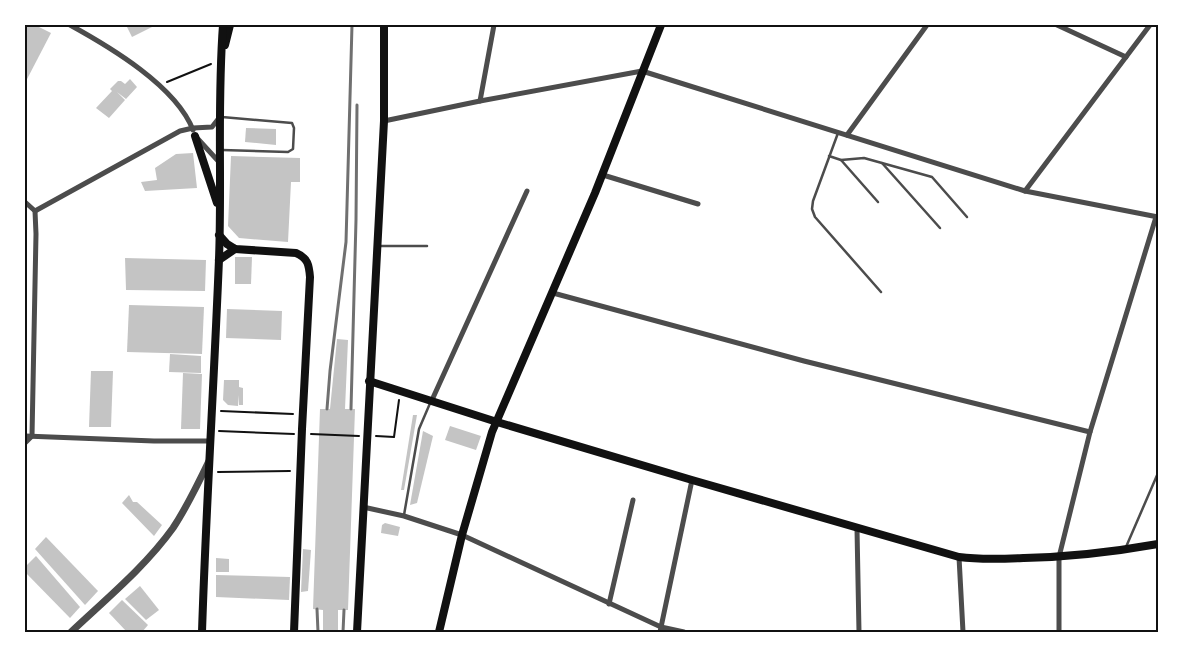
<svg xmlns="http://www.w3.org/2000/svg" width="1183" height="657" font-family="Quicksand,sans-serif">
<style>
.building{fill:#c4c4c4}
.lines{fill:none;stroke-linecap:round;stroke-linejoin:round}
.path{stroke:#111;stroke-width:2}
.service{stroke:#4c4c4c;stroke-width:2.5}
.minor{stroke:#4c4c4c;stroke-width:5}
.tertiary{stroke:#4c4c4c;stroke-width:7}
.secondary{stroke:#111;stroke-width:8}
.rail{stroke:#707070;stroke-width:3}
.neatline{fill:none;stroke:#111;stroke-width:2}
</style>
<rect width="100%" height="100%" fill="#fff"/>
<g class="building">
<path d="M25 25H35L51 33 25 83Z"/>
<path d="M126 25H156L132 37Z"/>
<path d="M130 79 137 87 126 99 117 92 125 100 109 118 96 108 112 91 110 89 118 81H121L125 84Z"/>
<path d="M246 128 276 129V145L245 142Z"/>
<path d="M193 153 197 188 145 191 141 182 157 180 155 168 176 154Z"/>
<path d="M231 156 300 158V182H291L288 242 239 238 228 226Z"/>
<path d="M235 257H252L251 284H235Z"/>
<path d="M125 258 206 260 205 291 126 290Z"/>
<path d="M129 305 204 307 202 354 127 352Z"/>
<path d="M227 309 282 311 281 340 226 338Z"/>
<path d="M337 339 348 340 345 409H355L348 610H338V632H323V610L313 609 320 409H330Z"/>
<path d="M170 354 201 356V373L169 372Z"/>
<path d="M91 371H113L111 427H89Z"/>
<path d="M183 373 202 374 200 429H181Z"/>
<path d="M224 380H239V387L243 388V405H239V395L238 406 228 405 223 400Z"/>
<path d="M413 415H417L404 490H401Z"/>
<path d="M450 426 481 436 476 450 445 440Z"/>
<path d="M423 431 433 436 417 503 410 505Z"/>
<path d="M129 495 133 502H137L162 525 154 536 122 503Z"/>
<path d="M385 523 400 527 398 536 381 533 382 525Z"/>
<path d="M46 537 98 591 85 605 35 549Z"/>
<path d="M303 549 311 550 308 591 301 592Z"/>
<path d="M36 556 80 607 70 618 25 572V567Z"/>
<path d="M216 558 229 559V572H216Z"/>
<path d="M216 575 290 577 289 600 216 597Z"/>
<path d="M140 586 159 610 146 620 125 599Z"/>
<path d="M122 600 148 625 142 632H127L109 613Z"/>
</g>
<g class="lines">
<g class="path">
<path d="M167 82 211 64"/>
<path d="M221 411 293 414"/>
<path d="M219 431 294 434"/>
<path d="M311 434 359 436"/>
<path d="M376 436 394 437 399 400"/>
<path d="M218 472 290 471"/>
</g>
<g class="service">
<path d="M222 117 292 123 294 128 293 149 288 152 222 150"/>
<path d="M838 133 813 201 812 209 815 217 881 292"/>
<path d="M829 156 841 160 864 158 932 177 967 217"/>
<path d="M841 160 878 202"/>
<path d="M882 163 940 228"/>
<path d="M378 246H427"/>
<path d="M404 515 419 429 431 401"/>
<path d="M1126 547 1158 473"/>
</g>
<g class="minor">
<path d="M70 25C110 47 176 86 193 130"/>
<path d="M1057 25 1126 57"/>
<path d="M480 101 494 25"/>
<path d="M384 121 480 101 642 71 1025 191 1158 217"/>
<path d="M847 135 927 25"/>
<path d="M198 139 220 163"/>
<path d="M603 175 698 204"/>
<path d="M1025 191 1150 25"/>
<path d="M25 202 35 211 36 234 32 436 25 443"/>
<path d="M35 211 180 131 193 128 212 127 219 118"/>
<path d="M553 293 804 361 1090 432"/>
<path d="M432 400 527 191"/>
<path d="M25 436 154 441H211"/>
<path d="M363 507 404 516 462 535 661 627 684 632"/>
<path d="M857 529 859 632"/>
<path d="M959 557 963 632"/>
<path d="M609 604 633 500"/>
<path d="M660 632 692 480"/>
<path d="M1059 632V557L1090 432 1156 217"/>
</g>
<path class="tertiary" d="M71 632C106 599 145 567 173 528 187 507 198 484 209 461"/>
<g class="secondary">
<path d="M225 45 230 25"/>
<path d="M195 136 217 203"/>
<path d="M219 235 227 244 235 249 296 253C308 258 309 265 310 277L302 429 294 632"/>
<path d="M219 260 235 249"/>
<path d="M369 381 497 422 692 480 959 557C981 560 1002 559 1024 558 1069 557 1113 552 1158 544"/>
<path d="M202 632C206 508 214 383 219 259 222 181 217 103 223 25"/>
<path d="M357 632 384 121V25"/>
<path d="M439 632 462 535 492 432 595 193 661 25"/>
</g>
<g class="rail">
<path d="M327 409 330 371 346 242 352 25"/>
<path d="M351 409 356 220 357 105"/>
<path d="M317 609 318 632"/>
<path d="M343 632 344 610"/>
</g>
</g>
<rect width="1183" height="657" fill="none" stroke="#ffffff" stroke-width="52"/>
<rect x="26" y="26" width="1131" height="605" class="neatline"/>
</svg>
